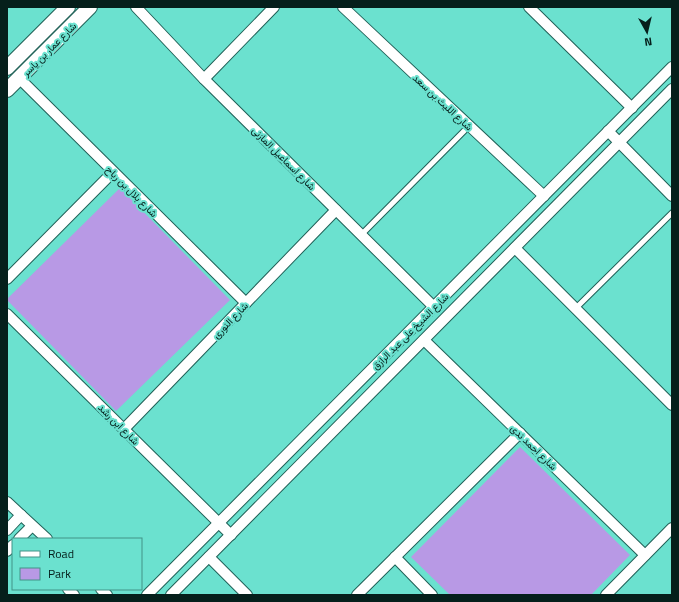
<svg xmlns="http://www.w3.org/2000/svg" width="679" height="602" font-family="'Titillium Web',Vazirmatn,sans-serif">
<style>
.green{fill:#b899e5}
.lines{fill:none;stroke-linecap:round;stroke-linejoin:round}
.lane-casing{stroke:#206057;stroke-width:7}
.street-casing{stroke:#206057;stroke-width:12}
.secondary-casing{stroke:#206057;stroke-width:16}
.lane{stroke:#fff;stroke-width:5}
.street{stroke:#fff;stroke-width:10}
.secondary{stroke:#fff;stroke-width:14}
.labels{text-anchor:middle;stroke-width:4;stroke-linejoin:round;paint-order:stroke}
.street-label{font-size:10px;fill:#051f1b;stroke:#6be1cf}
</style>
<rect width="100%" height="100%" fill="#6be1cf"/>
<g class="green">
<path d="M120 188 230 300 116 411 7 300V299Z"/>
<path d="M520 447 630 555 591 595H450L411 557Z"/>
</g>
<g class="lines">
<defs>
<g id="lane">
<path d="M361 235 469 126"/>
<path d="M576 308 672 213"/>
</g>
<g id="street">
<path d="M136 7 204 79 434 307"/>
<path d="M343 7 544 196"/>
<path d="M529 7 632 108"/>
<path d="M19 78 246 303"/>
<path d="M204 79 274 7"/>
<path d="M608 131 672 196"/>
<path d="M515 248 672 405"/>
<path d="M7 279 113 172"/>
<path d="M7 314 231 535"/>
<path d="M424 340 645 555"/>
<path d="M124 429 336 210"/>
<path d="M7 502 47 539"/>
<path d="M7 530 21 515"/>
<path d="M19 539 32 526"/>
<path d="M7 551 13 545"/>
<path d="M209 557 247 595"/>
<path d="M395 557 432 595"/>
<path d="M68 589 74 595"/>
<path d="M101 589 107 595"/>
<path d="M147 595 672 67"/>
<path d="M171 595 672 89"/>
<path d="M357 595 520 433"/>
<path d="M606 595 672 528"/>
</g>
<g id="secondary">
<path d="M7 68 68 7"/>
<path d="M7 90 90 7"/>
</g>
</defs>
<use href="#lane" class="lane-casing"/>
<use href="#street" class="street-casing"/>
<use href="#secondary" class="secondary-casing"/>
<use href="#lane" class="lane"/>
<use href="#street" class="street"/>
<use href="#secondary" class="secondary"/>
</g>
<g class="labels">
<g class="street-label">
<text transform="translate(49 49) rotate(-45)" y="4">شارع عمار بن ياسر</text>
<text transform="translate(443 102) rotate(43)" y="4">شارع الليث بن سعد</text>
<text transform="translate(284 158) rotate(45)" y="4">شارع اسماعيل المازنى</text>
<text transform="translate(132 191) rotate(45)" y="4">شارع بلال بن رباح</text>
<text transform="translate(230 320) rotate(-46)" y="4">شارع النورى</text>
<text transform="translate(410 331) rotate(-45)" y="4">شارع الشيخ على عبد الرازق</text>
<text transform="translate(119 424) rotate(45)" y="4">شارع ابن رشد</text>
<text transform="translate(534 447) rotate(44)" y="4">شارع احمد ندى</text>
</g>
</g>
<rect width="679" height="602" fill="none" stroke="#051f1b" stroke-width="16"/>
<rect x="12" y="538" width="130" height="52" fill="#6be1cf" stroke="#429387"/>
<rect x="20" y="551" width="20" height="6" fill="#ffffff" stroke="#429387"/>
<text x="48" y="558" font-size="12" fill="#051f1b">Road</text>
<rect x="20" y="568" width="20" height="12" fill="#b899e5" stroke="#429387"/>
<text x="48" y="578" font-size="12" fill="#051f1b">Park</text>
<g transform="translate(647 32) rotate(172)" stroke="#6be1cf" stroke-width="3" paint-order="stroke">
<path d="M0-3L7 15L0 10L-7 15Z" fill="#051f1b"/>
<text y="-6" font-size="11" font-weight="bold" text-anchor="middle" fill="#051f1b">N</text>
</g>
</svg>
